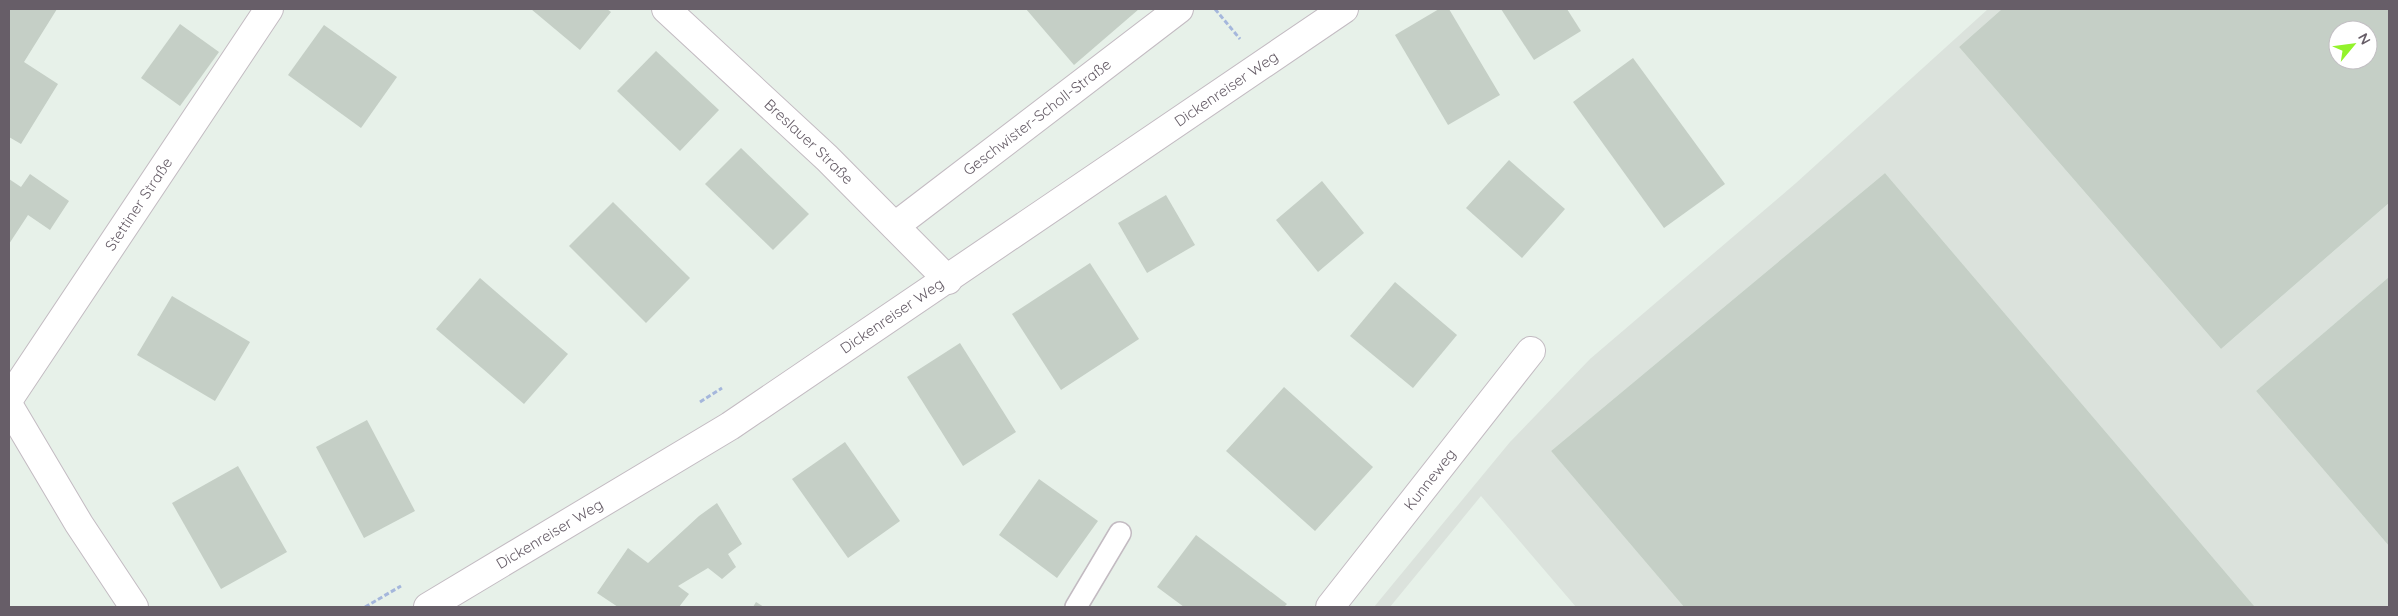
<svg xmlns="http://www.w3.org/2000/svg" width="2398" height="616" font-family="Quicksand,sans-serif">
<style>
.industrial{fill:#dbe2dc}
.building{fill:#c5cfc6;fill-rule:evenodd}
.lines{fill:none;stroke-linecap:round;stroke-linejoin:round}
.lane-casing{stroke:#c3bbc2;stroke-width:24}
.street-casing{stroke:#c3bbc2;stroke-width:30}
.path{stroke:#a5b7dc;stroke-width:3;stroke-dasharray:5 2.5;stroke-linecap:butt}
.lane{stroke:#fff;stroke-width:21}
.street{stroke:#fff;stroke-width:28}
.labels{text-anchor:middle;stroke-width:4;stroke-linejoin:round;paint-order:stroke}
.street-label{font-size:15px;fill:#675e68;stroke:#fff}
</style>
<rect width="100%" height="100%" fill="#e7f1e9"/>
<path class="industrial" d="M1988 9H2002L1959 47 2221 349 2389 203V277L2256 391 2389 546V607H2255L1885 173 1551 451 1684 607H1576L1481 496 1390 607H1374L1510 442 1590 359 1796 183Z"/>
<g class="building">
<path d="M9 9H57L24 62 58 84 21 144 9 137Z"/>
<path d="M531 9H607L611 12 580 50Z"/>
<path d="M1026 9H1139L1074 65Z"/>
<path d="M1439 9H1449L1500 95 1448 125 1395 35Z"/>
<path d="M1501 9H1567L1581 31 1534 60Z"/>
<path d="M2002 9H2389V203L2221 349 1959 47ZM2338 30H2368V60H2338Z"/>
<path d="M180 24 219 52 180 106 141 78Z"/>
<path d="M324 25 397 77 361 128 288 75Z"/>
<path d="M656 51 719 110 680 151 617 91Z"/>
<path d="M1633 58 1725 184 1664 228 1573 102Z"/>
<path d="M741 148 809 214 773 250 705 184Z"/>
<path d="M1509 160 1565 209 1522 258 1466 208Z"/>
<path d="M1885 173 2255 607H1684L1551 451Z"/>
<path d="M30 174 69 201 50 230 28 215 9 244V179L21 187Z"/>
<path d="M1322 181 1364 233 1318 272 1276 220Z"/>
<path d="M1166 195 1195 245 1147 273 1118 223Z"/>
<path d="M613 202 690 278 646 323 569 246Z"/>
<path d="M1090 263 1139 339 1061 390 1012 314Z"/>
<path d="M2389 277V546L2256 391Z"/>
<path d="M480 278 568 354 524 404 436 329Z"/>
<path d="M1395 282 1457 335 1413 388 1350 336Z"/>
<path d="M172 296 250 342 215 401 137 355Z"/>
<path d="M960 343 1016 432 963 466 907 377Z"/>
<path d="M1284 387 1373 467 1315 531 1226 451Z"/>
<path d="M367 420 415 511 364 538 316 447Z"/>
<path d="M845 442 900 521 848 558 792 479Z"/>
<path d="M238 466 287 552 221 589 172 503Z"/>
<path d="M1039 479 1098 521 1057 578 999 535Z"/>
<path d="M717 503 742 544 728 554 736 567 722 579 708 568 678 586 689 594 679 607H618L597 593 628 548 648 563 699 516Z"/>
<path d="M1196 535 1287 604 1284 607H1184L1157 587Z"/>
<path d="M756 602 764 607H753Z"/>
</g>
<g class="lines">
<defs>
<path id="lane" d="M1076 607 1120 533"/>
<g id="street">
<path id="s1" d="M666 9 827 158 948 280"/>
<path id="s2" d="M895 226 1179 9"/>
<path id="s3" d="M9 399 269 9"/>
<path d="M9 406 79 524 134 607"/>
<path id="s4" d="M428 607 730 426 1344 9"/>
<path id="s5" d="M1330 607 1531 351"/>
</g>
</defs>
<use href="#lane" class="lane-casing"/>
<use href="#street" class="street-casing"/>
<g class="path">
<path d="M1215 9 1240 39"/>
<path d="M700 402 722 388"/>
<path d="M365 607 401 586"/>
</g>
<use href="#lane" class="lane"/>
<use href="#street" class="street"/>
</g>
<g class="labels">
<g class="street-label">
<text dy="5" stroke="none"><textPath href="#s4" startOffset="952">Dickenreiser Weg</textPath></text>
<text dy="5" stroke="none"><textPath href="#s2" startOffset="179">Geschwister-Scholl-Straße</textPath></text>
<text dy="5" stroke="none"><textPath href="#s1" startOffset="195">Breslauer Straße</textPath></text>
<text dy="5" stroke="none"><textPath href="#s3" startOffset="234">Stettiner Straße</textPath></text>
<text dy="5" stroke="none"><textPath href="#s4" startOffset="548">Dickenreiser Weg</textPath></text>
<text dy="5" stroke="none"><textPath href="#s5" startOffset="162">Kunneweg</textPath></text>
<text dy="5" stroke="none"><textPath href="#s4" startOffset="142">Dickenreiser Weg</textPath></text>
</g>
</g>
<rect width="2398" height="616" fill="none" stroke="#675e68" stroke-width="20"/>
<g transform="translate(2353 45) rotate(61)"><circle r="24" fill="#ffffff" stroke="#c2bfc3"/>
<path d="M0-4L9 19L0 12L-9 19Z" fill="#93f32b"/>
<text y="-8" font-size="14" font-weight="bold" text-anchor="middle" fill="#675e68">N</text>
</g>
</svg>
